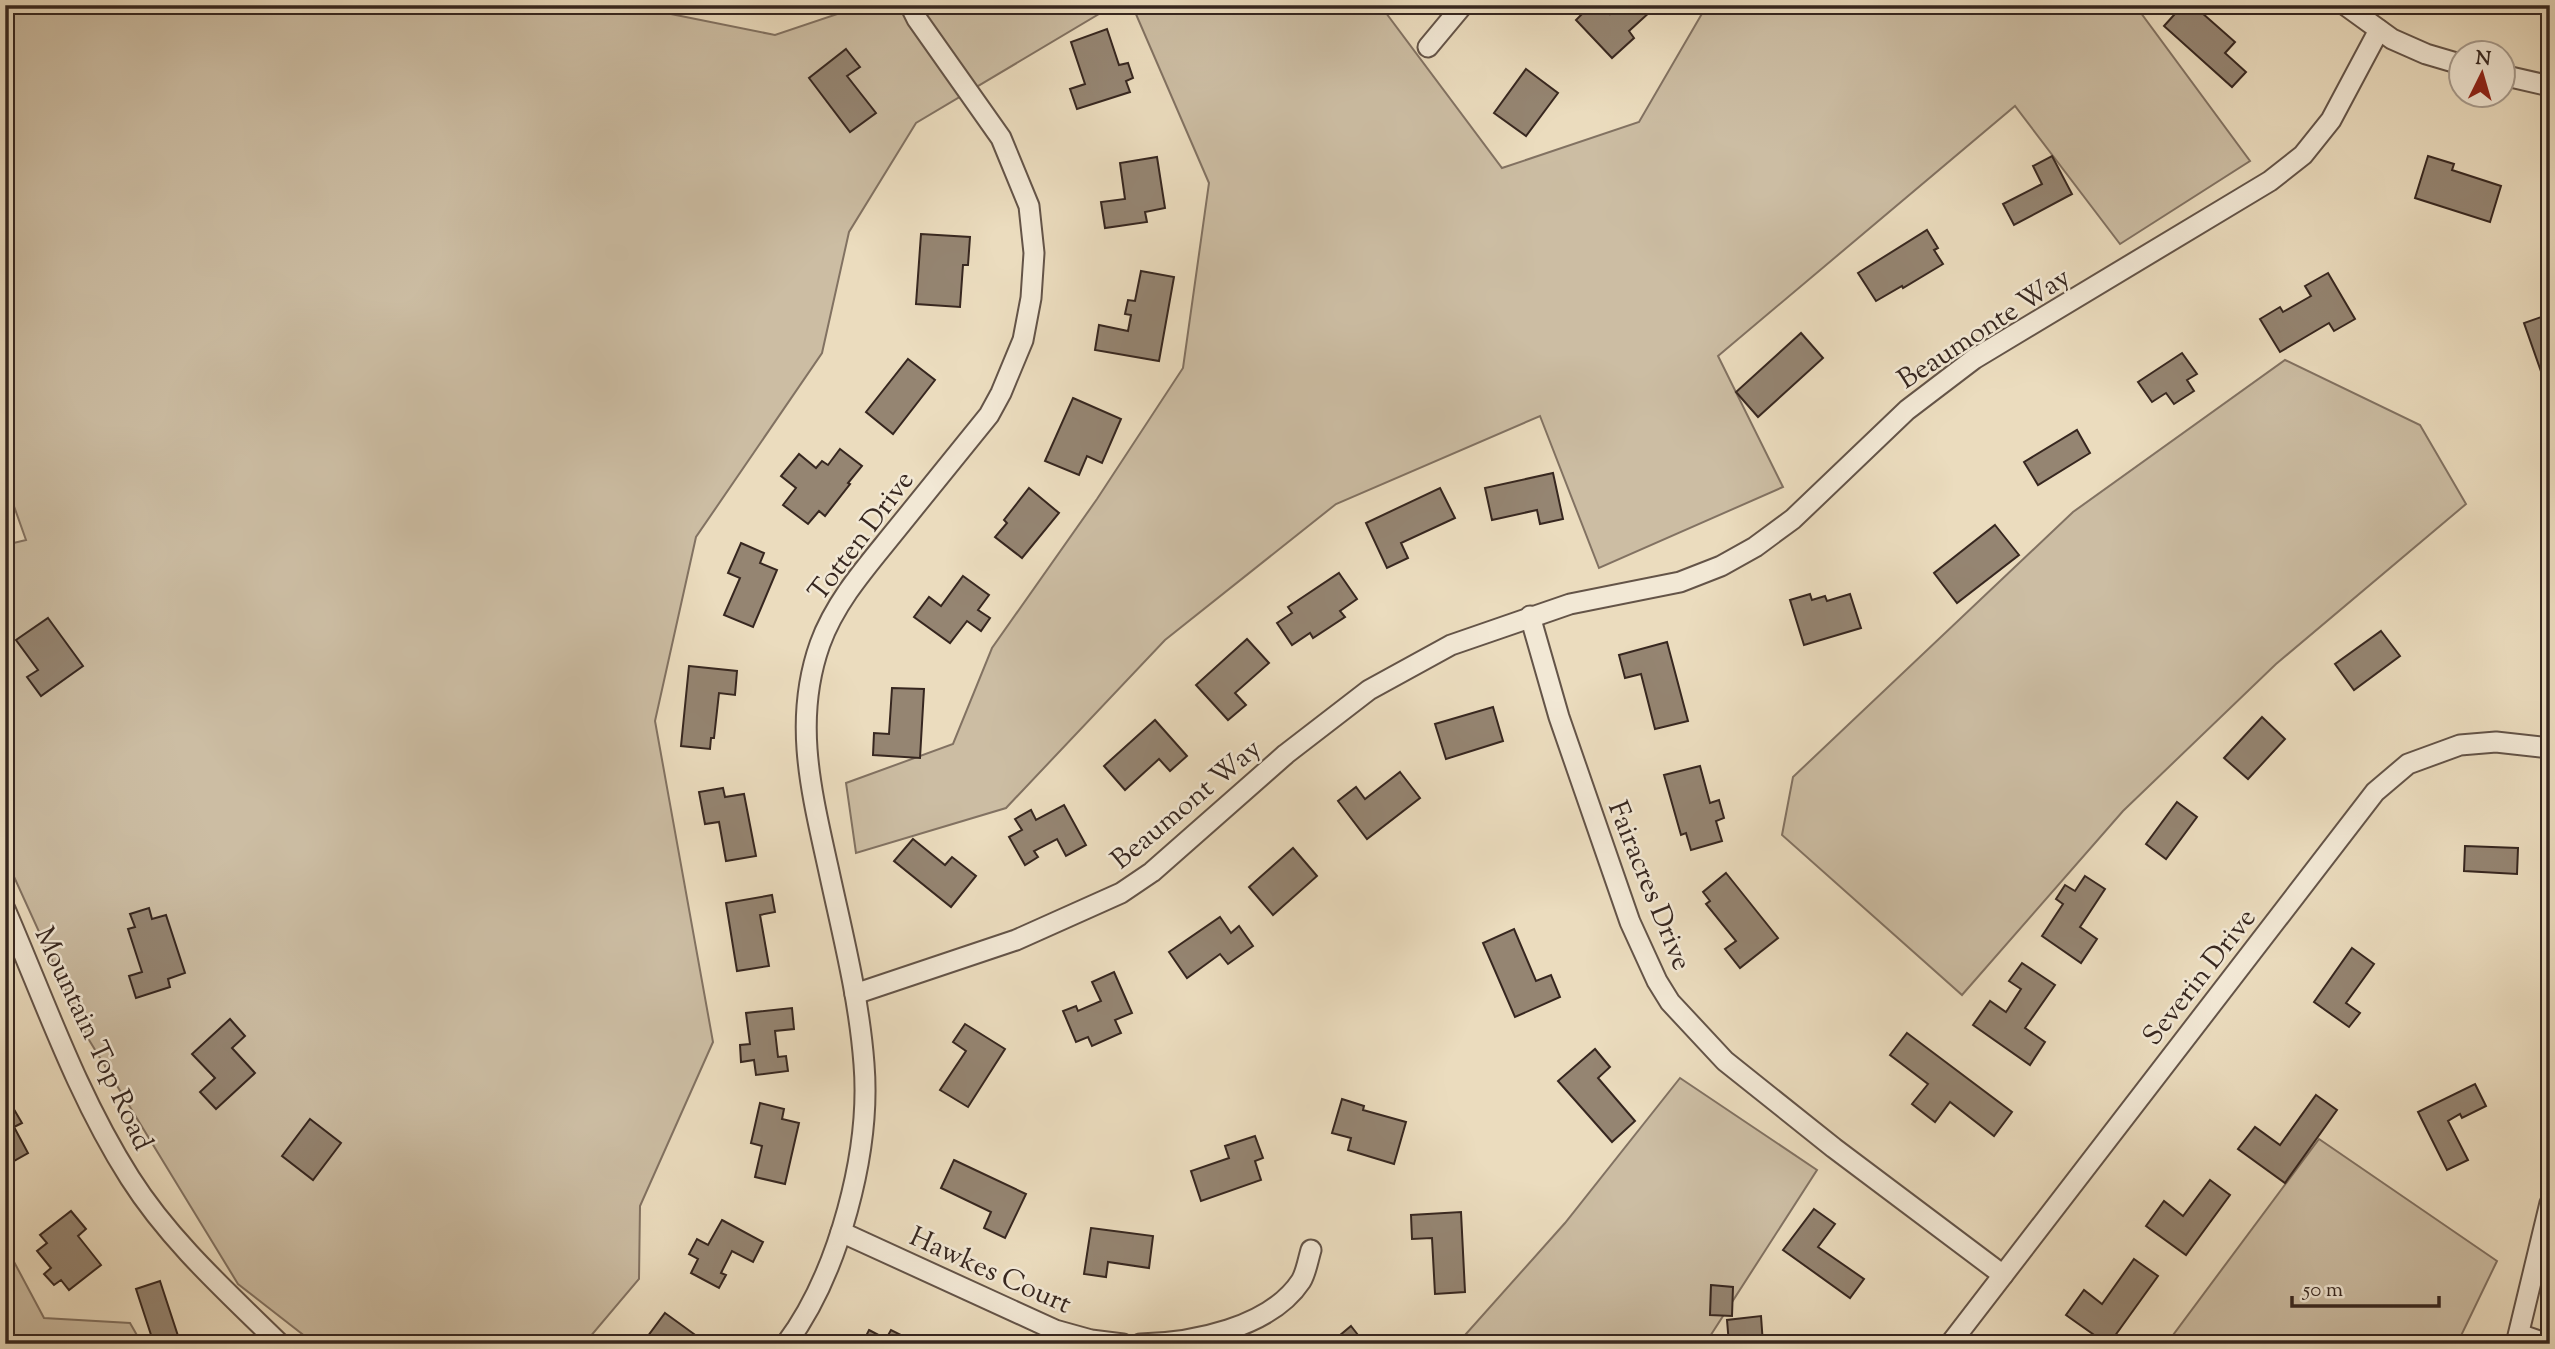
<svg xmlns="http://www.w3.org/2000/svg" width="2555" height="1349" font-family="'Sorts Mill Goudy',serif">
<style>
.green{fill:#ccbda3;stroke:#827262;stroke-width:2}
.building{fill:#958572;stroke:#372720;stroke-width:2}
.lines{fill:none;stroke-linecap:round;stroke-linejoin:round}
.minor-casing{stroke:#645448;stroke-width:23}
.minor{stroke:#f2e8d5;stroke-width:19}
.labels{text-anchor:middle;stroke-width:5;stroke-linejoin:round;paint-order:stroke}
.street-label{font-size:28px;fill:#372720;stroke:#f2e8d5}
</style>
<rect width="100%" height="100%" fill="#ebdcbe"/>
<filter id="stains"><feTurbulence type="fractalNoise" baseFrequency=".00286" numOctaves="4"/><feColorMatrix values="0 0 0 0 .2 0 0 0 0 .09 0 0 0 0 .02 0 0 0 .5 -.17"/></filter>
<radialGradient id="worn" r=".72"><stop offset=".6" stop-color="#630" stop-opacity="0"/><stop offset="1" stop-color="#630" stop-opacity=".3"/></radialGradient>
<g class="green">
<path d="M5 5H642L656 11 775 35 864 5H1114L916 123 849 232 822 353 696 537 655 721 713 1042 640 1206 639 1279 584 1344H315L238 1284 86 1035 5 857V545L26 540 5 481Z"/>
<path d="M1132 5H1380L1502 168 1639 122 1707 5H2135L2250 161 2120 244 2015 106 1718 356 1783 487 1599 568 1540 416 1336 504 1165 640 1006 808 856 853 846 783 953 744 992 648 1097 499 1183 368 1209 183Z"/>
<path d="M2285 360 2420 425 2466 504 2276 664 2123 811 1962 995 1782 835 1793 777 2073 512Z"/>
<path d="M1680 1078 1817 1170 1705 1344H1457L1565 1223Z"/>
<path d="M2319 1139 2497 1261 2457 1344H2162L2173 1335Z"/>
<path d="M5 1245 44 1318 130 1323 142 1344H5Z"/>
</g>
<g class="building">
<path d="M1591 5H1602L1610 14 1620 5H1645L1651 11 1629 31 1634 38 1612 58 1576 20Z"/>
<path d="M2183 5H2193L2235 42 2225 53 2246 72 2232 87 2164 26Z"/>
<path d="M1107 29 1119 65 1128 63 1133 78 1126 81 1130 92 1077 109 1070 89 1085 84 1071 42Z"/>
<path d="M846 49 860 67 847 76 876 113 850 132 809 78Z"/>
<path d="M1526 69 1558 93 1526 136 1494 113Z"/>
<path d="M2052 156 2072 194 2014 225 2003 204 2042 184 2033 166Z"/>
<path d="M2428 156 2454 164 2452 170 2501 186 2490 222 2415 198Z"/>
<path d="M1157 157 1165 208 1145 212 1147 222 1105 228 1101 202 1125 199 1120 163Z"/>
<path d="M1927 230 1938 248 1934 250 1943 264 1903 288 1902 286 1876 301 1858 273Z"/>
<path d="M921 234 970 237 968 265H963L960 307 916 304Z"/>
<path d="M1141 271 1174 277 1159 361 1095 350 1099 325 1128 331 1131 315 1125 314 1128 300 1135 301Z"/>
<path d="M2328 273 2355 319 2334 331 2329 323 2280 352 2260 319 2280 307 2283 312 2311 296 2305 286Z"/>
<path d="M2550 314V375L2543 377 2524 323Z"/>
<path d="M1801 333 1823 358 1758 417 1736 392Z"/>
<path d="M2182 353 2197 374 2187 380 2194 391 2174 404 2166 393 2152 402 2138 382Z"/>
<path d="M908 359 935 380 893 434 866 412Z"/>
<path d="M1073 398 1121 419 1102 463 1087 456 1079 475 1045 461Z"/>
<path d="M2077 430 2090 453 2038 485 2024 462Z"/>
<path d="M840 449 862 466 848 483 850 484 825 516 819 511 808 524 783 505 796 488 781 476 799 454 816 468 822 461 828 465Z"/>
<path d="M1553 473 1563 519 1540 524 1537 510 1492 520 1485 488Z"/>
<path d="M1029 488 1059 513 1022 558 995 537 1007 523 1004 520Z"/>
<path d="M1440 488 1455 518 1401 543 1408 558 1387 568 1366 523Z"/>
<path d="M1995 525 2019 555 1957 603 1934 573Z"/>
<path d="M741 543 764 553 760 563 777 570 753 627 724 615 740 578 728 573Z"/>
<path d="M1339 573 1357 599 1340 611 1345 617 1313 638 1310 633 1292 645 1277 623 1292 613 1288 607Z"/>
<path d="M963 576 989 595 978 610 990 618 981 631 967 621 950 643 914 617 929 597 941 606Z"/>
<path d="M1810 594 1812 600 1825 596 1827 601 1850 594 1861 628 1804 645 1790 600Z"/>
<path d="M48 618 83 666 41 696 27 677 38 670 16 640Z"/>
<path d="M2381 631 2400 656 2354 690 2335 664Z"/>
<path d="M1247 639 1269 663 1235 693 1246 705 1228 720 1196 685Z"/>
<path d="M1667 642 1688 721 1655 729 1641 674 1625 678 1619 655Z"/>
<path d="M689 666 737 671 735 695 719 693 714 738H711L710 749 681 746Z"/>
<path d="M892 688 924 689 920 758 873 755 874 733 889 734Z"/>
<path d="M1493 707 1503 741 1446 759 1435 724Z"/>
<path d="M2262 717 2285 739 2248 779 2224 758Z"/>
<path d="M1155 720 1187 756 1170 771 1159 759 1125 790 1104 766Z"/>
<path d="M1700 766 1710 803 1719 800 1724 818 1716 821 1722 841 1691 850 1686 833 1681 835 1664 775Z"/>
<path d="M1400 772 1420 798 1367 839 1338 801 1356 787 1365 799Z"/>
<path d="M723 788 725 797 744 794 756 856 726 861 719 822 705 824 699 792Z"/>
<path d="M2177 802 2197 817 2166 859 2146 844Z"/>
<path d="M1064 805 1086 845 1066 856 1057 839 1034 851 1038 857 1025 865 1009 837 1022 830 1015 819 1031 810 1036 820Z"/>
<path d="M913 839 945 865 952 857 976 876 951 907 894 861Z"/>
<path d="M2465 846 2518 848 2517 874 2464 871Z"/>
<path d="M1293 848 1317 876 1273 915 1249 887Z"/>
<path d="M1726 873 1778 938 1740 968 1725 949 1736 941 1706 904 1710 901 1703 892Z"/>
<path d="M2085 876 2105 889 2080 927 2097 939 2081 963 2042 936 2063 904 2056 899 2065 885 2075 891Z"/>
<path d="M772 895 775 912 760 915 769 966 737 971 726 903Z"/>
<path d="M149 908 152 919 166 915 185 973 168 979 170 987 136 998 129 976 142 972 128 929 135 927 130 914Z"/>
<path d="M1220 917 1231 933 1239 926 1253 946 1228 964 1220 954 1187 978 1169 952Z"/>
<path d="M1514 929 1536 981 1551 975 1560 997 1515 1017 1483 943Z"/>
<path d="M2352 948 2374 964 2346 1003 2360 1013 2349 1027 2314 1002Z"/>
<path d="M2022 963 2055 985 2025 1028 2045 1042 2030 1065 1973 1025 1990 1001 2006 1012 2021 989 2009 981Z"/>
<path d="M1114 972 1132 1013 1115 1020 1121 1033 1092 1046 1088 1037 1076 1042 1063 1011 1076 1006 1078 1011 1101 1001 1092 982Z"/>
<path d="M792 1008 794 1029 775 1031 778 1057 786 1056 788 1071 756 1075 754 1060 741 1062 740 1045 750 1044 746 1013Z"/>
<path d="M230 1019 245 1036 232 1048 255 1073 216 1109 200 1092 215 1078 192 1054Z"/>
<path d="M965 1024 1005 1049 968 1107 940 1090 966 1051 953 1042Z"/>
<path d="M1907 1033 2012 1112 1994 1136 1950 1102 1935 1122 1912 1104 1928 1084 1890 1055Z"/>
<path d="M1595 1049 1610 1067 1598 1078 1635 1121 1612 1142 1558 1081Z"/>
<path d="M2475 1084 2486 1106 2462 1118 2460 1114 2448 1121 2468 1160 2447 1170 2418 1112Z"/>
<path d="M5 1094 22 1123 14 1127 28 1153 5 1166Z"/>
<path d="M2316 1095 2337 1110 2285 1183 2238 1149 2255 1127 2280 1145Z"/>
<path d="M1342 1099 1364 1106 1363 1110 1406 1122 1394 1164 1348 1150 1351 1138 1332 1133Z"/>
<path d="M760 1103 784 1109 782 1119 799 1123 785 1184 755 1177 762 1146 751 1143Z"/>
<path d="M310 1119 341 1143 313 1180 282 1156Z"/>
<path d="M1255 1136 1263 1158 1255 1161 1261 1180 1201 1201 1191 1171 1229 1158 1225 1146Z"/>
<path d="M954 1160 1026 1194 1005 1238 984 1228 991 1212 941 1188Z"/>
<path d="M2210 1180 2230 1195 2186 1255 2146 1226 2164 1201 2183 1216Z"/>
<path d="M1814 1209 1835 1224 1818 1247 1864 1279 1850 1298 1783 1250Z"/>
<path d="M71 1211 86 1229 78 1236 101 1265 69 1290 61 1280 54 1285 44 1274 51 1268 37 1251 47 1243 40 1235Z"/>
<path d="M1461 1212 1465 1292 1435 1294 1432 1238 1412 1239 1411 1215Z"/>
<path d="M722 1220 763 1242 753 1262 732 1251 721 1273 726 1275 719 1288 691 1273 698 1259 689 1254 697 1239 708 1245Z"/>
<path d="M1091 1228 1153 1236 1149 1268 1108 1262 1106 1277 1084 1274Z"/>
<path d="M2134 1259 2158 1276 2109 1344H2107L2066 1315 2084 1290 2102 1304Z"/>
<path d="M160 1281 180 1342 175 1344H154L136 1289Z"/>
<path d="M1711 1285 1733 1287 1732 1316 1710 1315Z"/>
<path d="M665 1313 705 1342 703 1344H642Z"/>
<path d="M1761 1316 1763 1344H1729L1727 1320Z"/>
<path d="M1351 1326 1365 1344H1335L1333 1341Z"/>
<path d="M869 1330 886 1339 891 1330 913 1341 912 1344H862Z"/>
</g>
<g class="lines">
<defs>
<g id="minor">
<path d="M2345 5 2392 39 2426 54 2460 64"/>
<path d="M1428 47 1463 5"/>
<path d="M2502 75 2550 86"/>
<path d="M1530 616 1559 717 1630 922 1657 981 1670 1002 1725 1061 1834 1148 2003 1275"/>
<path d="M5 909C44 999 77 1095 130 1178 170 1241 227 1292 280 1344"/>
<path d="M855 994 1016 940 1121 893 1152 872 1286 754 1369 690 1451 645 1570 604 1680 582 1721 566 1755 547 1793 519 1907 410 1974 359 2270 181 2303 155 2331 120 2379 30"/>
<path d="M841 1232 1055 1330 1091 1340 1123 1344"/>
<path d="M2519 1334 2548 1344"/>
<path d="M786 1344C839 1273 871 1151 864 1064 859 997 842 932 828 867 811 790 793 720 820 644 836 600 868 565 896 530 927 492 958 453 989 415L1001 393 1023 340 1031 298 1034 253 1029 206 1001 138 917 19 910 5"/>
<path d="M1140 1344C1192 1343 1270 1328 1301 1281 1306 1273 1308 1260 1311 1250"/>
<path d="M1950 1344 2375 792 2408 764 2460 745 2496 742 2550 748"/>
<path d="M2516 1344 2550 1203"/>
</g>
</defs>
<use href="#minor" class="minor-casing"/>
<use href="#minor" class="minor"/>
</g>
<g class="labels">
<g class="street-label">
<text transform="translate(1983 327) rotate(-33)" y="10">Beaumonte Way</text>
<text transform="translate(860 535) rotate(-53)" y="10">Totten Drive</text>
<text transform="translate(1185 803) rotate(-40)" y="10">Beaumont Way</text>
<text transform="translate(1651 885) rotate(68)" y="10">Fairacres Drive</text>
<text transform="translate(2198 976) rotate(-52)" y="10">Severin Drive</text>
<text transform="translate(95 1038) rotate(65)" y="10">Mountain Top Road</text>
<text transform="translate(991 1269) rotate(24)" y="10">Hawkes Court</text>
</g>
</g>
<rect width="2555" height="1349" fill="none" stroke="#ebdcbe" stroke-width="28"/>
<rect x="7" y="7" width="2541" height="1335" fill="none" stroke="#372720" stroke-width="3.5"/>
<rect x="14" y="14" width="2527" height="1321" fill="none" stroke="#372720" stroke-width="2"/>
<g transform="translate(2482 74) rotate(5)"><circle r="33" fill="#f2e8d5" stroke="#a79b8d" stroke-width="2"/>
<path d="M0-5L12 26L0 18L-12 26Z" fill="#8f2418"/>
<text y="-10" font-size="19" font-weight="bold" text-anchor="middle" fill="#372720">N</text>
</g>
<path d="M2292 1296v10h147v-10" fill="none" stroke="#372720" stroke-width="3.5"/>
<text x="2303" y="1296" font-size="21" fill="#372720" stroke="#f2e8d5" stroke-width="5" paint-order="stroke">50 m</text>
<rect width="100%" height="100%" filter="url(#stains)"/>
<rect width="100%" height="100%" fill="url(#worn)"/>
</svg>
